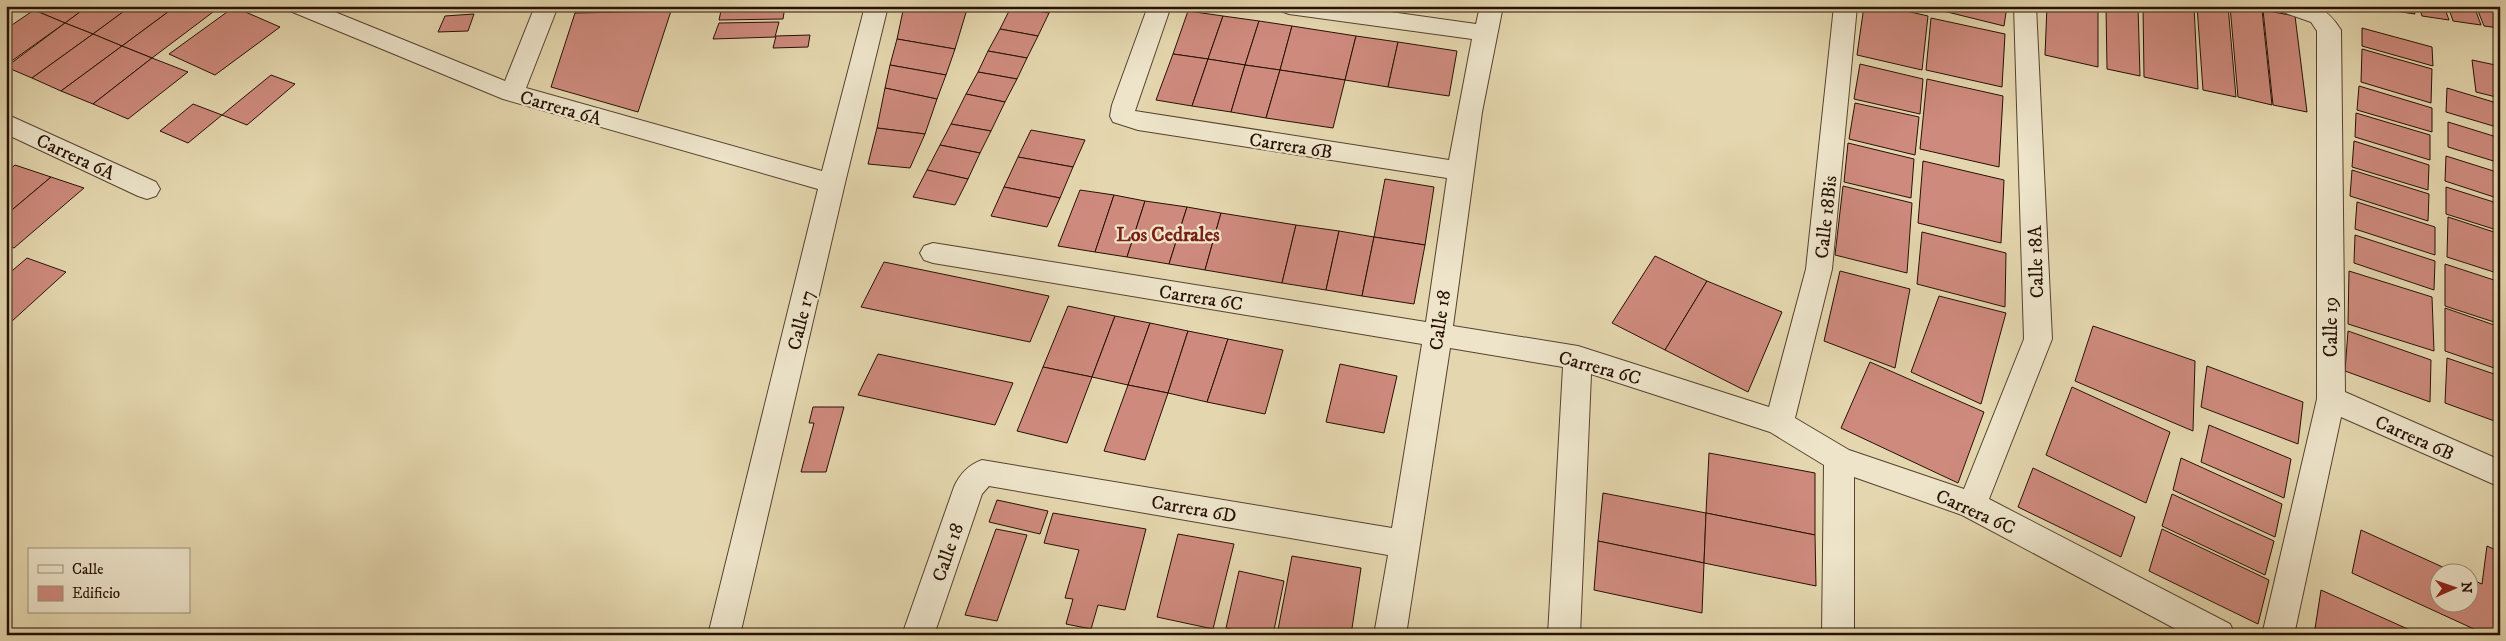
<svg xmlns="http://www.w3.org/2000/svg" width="2506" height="641" font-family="'IM FELL DW Pica',serif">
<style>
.building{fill:#ce8a7d;stroke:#271104}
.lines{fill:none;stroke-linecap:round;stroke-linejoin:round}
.street-casing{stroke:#56422e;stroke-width:2}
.street{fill:#ede4ca;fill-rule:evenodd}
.labels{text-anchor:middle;stroke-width:4.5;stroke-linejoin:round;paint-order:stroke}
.street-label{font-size:19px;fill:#271104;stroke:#ede4ca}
.neighbourhood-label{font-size:20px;font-weight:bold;fill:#7a1f14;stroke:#ede4ca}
</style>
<rect width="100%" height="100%" fill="#e4d6ae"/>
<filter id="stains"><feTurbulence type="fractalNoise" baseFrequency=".004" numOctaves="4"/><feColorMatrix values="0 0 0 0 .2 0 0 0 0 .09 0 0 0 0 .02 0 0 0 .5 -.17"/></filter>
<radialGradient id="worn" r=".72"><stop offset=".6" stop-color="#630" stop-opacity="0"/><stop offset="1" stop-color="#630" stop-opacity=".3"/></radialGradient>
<g class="building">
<path d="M39 6H88L65 23 34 10Z"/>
<path d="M88 6H131L93 34 65 23Z"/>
<path d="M131 6H176L122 46 93 34Z"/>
<path d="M176 6H209L217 9 152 58 122 46Z"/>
<path d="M443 6H522L441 10Z"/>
<path d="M578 6H672L671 11 575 13Z"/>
<path d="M722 6H785L783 19 719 20Z"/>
<path d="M904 6H968L955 49 897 39Z"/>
<path d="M1012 6H1053L1049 13Z"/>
<path d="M1864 6H1884L1928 16 1922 70 1857 55Z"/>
<path d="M1932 6H2007L2004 26 1931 8Z"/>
<path d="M2047 6H2098V67L2045 55Z"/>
<path d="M2106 6H2138L2140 76 2107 69Z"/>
<path d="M2143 6H2194L2198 89 2144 77Z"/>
<path d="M2197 6H2228L2236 97 2203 90Z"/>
<path d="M2230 6 2262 10 2272 105 2238 97Z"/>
<path d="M2387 6H2412L2415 14 2388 10Z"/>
<path d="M2419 6H2444L2449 20 2422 16Z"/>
<path d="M2448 6H2474L2481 25 2453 21Z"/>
<path d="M2476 6H2500V28L2484 26Z"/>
<path d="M234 7 280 27 215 75 169 54Z"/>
<path d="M1011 7 1049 13 1038 36 1000 29Z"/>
<path d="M34 10 65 23 6 65V29Z"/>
<path d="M2263 10 2295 16 2307 112 2273 105Z"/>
<path d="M671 11 638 112 551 87 575 13Z"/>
<path d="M1188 11 1223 16 1208 59 1173 54Z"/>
<path d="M474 14 468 31 438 32 445 16Z"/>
<path d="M1223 16 1259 21 1245 65 1208 59Z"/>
<path d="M1931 18 2005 34 2002 87 1926 70Z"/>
<path d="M1259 21 1292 26 1280 70 1245 65Z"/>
<path d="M779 22 775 37 713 39 719 23Z"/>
<path d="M65 23 93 34 32 78 6 67Z"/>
<path d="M1292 26 1356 36 1345 80 1280 70Z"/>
<path d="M2362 28 2432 47 2433 66 2362 46Z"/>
<path d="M1000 29 1038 36 1027 58 988 51Z"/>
<path d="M93 34 122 46 61 91 32 78Z"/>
<path d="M810 35 808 47 773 48 776 36Z"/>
<path d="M1356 36 1398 42 1388 87 1345 80Z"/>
<path d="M897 39 955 49 946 75 890 65Z"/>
<path d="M1398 42 1457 51 1449 96 1388 87Z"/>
<path d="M122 46 152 58 93 104 61 91Z"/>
<path d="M2362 49 2432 69 2431 103 2361 82Z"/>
<path d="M988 51 1027 58 1017 79 978 72Z"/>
<path d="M1173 54 1208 59 1192 106 1156 100Z"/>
<path d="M152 58 188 72 128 119 93 104Z"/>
<path d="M1208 59 1245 65 1231 112 1192 106Z"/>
<path d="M2472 60 2500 66V98L2476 92Z"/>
<path d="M1860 64 1923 79 1920 114 1854 99Z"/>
<path d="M890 65 946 75 937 99 885 88Z"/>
<path d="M1245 65 1280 70 1266 118 1231 112Z"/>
<path d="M1280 70 1345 80 1333 128 1266 118Z"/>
<path d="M978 72 1017 79 1005 102 966 94Z"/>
<path d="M271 75 295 84 247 125 222 115Z"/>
<path d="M1927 79 2003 96 1999 167 1920 149Z"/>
<path d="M2359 86 2432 108V132L2357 110Z"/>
<path d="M885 88 937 99 925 134 877 128Z"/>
<path d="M2447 88 2500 104V128L2446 112Z"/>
<path d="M966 94 1005 102 991 131 951 124Z"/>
<path d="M1855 103 1919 117 1915 155 1849 139Z"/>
<path d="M193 104 222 115 188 143 160 131Z"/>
<path d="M2356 113 2430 135V160L2355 137Z"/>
<path d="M2448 122 2500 138V163L2448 147Z"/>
<path d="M951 124 991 131 980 153 940 145Z"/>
<path d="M877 128 925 134 910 168 868 164Z"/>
<path d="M1031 130 1085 140 1073 167 1018 157Z"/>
<path d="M2354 141 2429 165 2428 190 2352 167Z"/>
<path d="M1848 143 1914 159 1911 198 1844 182Z"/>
<path d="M940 145 980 153 968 179 927 170Z"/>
<path d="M2446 156 2500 173V199L2445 181Z"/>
<path d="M1018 157 1073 167 1060 198 1004 187Z"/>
<path d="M1923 161 2004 180 2001 243 1918 223Z"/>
<path d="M15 165 51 177 6 215V172Z"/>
<path d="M927 170 968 179 955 205 913 197Z"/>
<path d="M2352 170 2429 194 2428 221 2350 196Z"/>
<path d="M51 177 84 188 14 248 6 245V215Z"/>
<path d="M1385 179 1434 187 1425 245 1374 237Z"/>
<path d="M1843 186 1912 203 1907 273 1835 255Z"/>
<path d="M1004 187 1060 198 1047 227 991 216Z"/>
<path d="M2446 187 2500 204V231L2446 214Z"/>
<path d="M1080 190 1114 195 1095 252 1058 246Z"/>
<path d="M1114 195 1145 201 1127 257 1095 252Z"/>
<path d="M1145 201 1187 207 1169 264 1127 257Z"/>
<path d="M2357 202 2435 227V255L2355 229Z"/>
<path d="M1187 207 1221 213 1205 270 1169 264Z"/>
<path d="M1221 213 1296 225 1282 283 1205 270Z"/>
<path d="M2448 217 2500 234V274L2447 257Z"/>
<path d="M1296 225 1339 231 1326 290 1282 283Z"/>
<path d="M1339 231 1374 237 1362 296 1326 290Z"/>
<path d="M1922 232 2006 253 2005 307 1917 284Z"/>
<path d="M2355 235 2435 261 2434 290 2354 263Z"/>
<path d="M1374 237 1425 245 1414 304 1362 296Z"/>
<path d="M1655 256 1707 281 1665 350 1612 323Z"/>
<path d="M27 258 66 272 11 322 6 320V276Z"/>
<path d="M884 262 1049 296 1030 342 861 307Z"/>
<path d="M2445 264 2500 282V324L2445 306Z"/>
<path d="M1840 271 1910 289 1895 368 1824 341Z"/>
<path d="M2349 271 2432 297 2434 351 2348 324Z"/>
<path d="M1707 281 1782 312 1748 392 1665 350Z"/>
<path d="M1939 296 2006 313 1981 404 1911 372Z"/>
<path d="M1068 306 1115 316 1092 377 1043 367Z"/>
<path d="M2445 308 2500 327V370L2445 351Z"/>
<path d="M1115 316 1150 323 1128 385 1092 377Z"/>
<path d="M1150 323 1188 331 1168 393 1128 385Z"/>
<path d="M2093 326 2195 361 2193 431 2075 381Z"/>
<path d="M1188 331 1228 339 1207 402 1168 393Z"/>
<path d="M2348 331 2431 360 2430 402 2345 371Z"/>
<path d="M1228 339 1283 350 1265 414 1207 402Z"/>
<path d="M878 354 1013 383 995 425 858 395Z"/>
<path d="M2447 358 2500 376V423L2445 403Z"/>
<path d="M1870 362 1984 412 1958 483 1841 428Z"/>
<path d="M1340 364 1397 376 1384 433 1326 422Z"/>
<path d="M2207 366 2303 402 2298 444 2201 407Z"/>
<path d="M1043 367 1092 377 1067 443 1017 431Z"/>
<path d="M1128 385 1168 393 1145 460 1104 451Z"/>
<path d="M2072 387 2170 432 2146 503 2046 455Z"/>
<path d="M813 407H844L826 472H801L814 423H809Z"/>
<path d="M2209 425 2291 459 2284 498 2201 462Z"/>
<path d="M1709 453 1815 473V535L1706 513Z"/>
<path d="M2181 458 2282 504 2275 537 2173 490Z"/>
<path d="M2033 468 2135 517 2121 557 2018 507Z"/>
<path d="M1603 493 1706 513 1704 563 1598 541Z"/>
<path d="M2172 494 2274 541 2265 575 2162 526Z"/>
<path d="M997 500 1048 511 1040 534 989 522Z"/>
<path d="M1053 513 1146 529 1125 610 1098 605 1091 629 1066 624 1073 599 1065 598 1079 550 1044 543Z"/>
<path d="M1706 513 1815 535 1816 586 1704 563Z"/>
<path d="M996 529 1027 535 997 621 965 615Z"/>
<path d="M2162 529 2269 580 2258 624 2149 571Z"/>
<path d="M2361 530 2458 574H2438V604H2468V578L2482 584 2487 546 2500 552V635H2487L2352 573Z"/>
<path d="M1178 534 1234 544 1213 629 1157 617Z"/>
<path d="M1598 541 1704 563 1702 613 1594 590Z"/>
<path d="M1292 556 1361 568 1351 635H1277Z"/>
<path d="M1239 571 1284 581 1273 635H1257L1226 628Z"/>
<path d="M2321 590 2421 635H2314Z"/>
</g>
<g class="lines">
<defs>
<g id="street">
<path d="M287 6H320L505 81 535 6H558L526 88 822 171 865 6H888L845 183 740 635H708L818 189 503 99 290 11Z"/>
<path d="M1148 6H1171L1135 111 1449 160 1472 39 1289 14 1281 11 1278 6H1348L1476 24 1480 6H1503L1482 112 1453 326 1578 346 1769 407 1806 269 1834 6H1857L1832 269 1795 418 1849 450 1964 489 2024 339 2014 6H2036L2052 339 1989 499 2230 624 2235 635H2187L1962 515 1854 477V635H1822L1824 465 1770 432 1591 374 1580 635H1548L1563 367 1450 348 1406 635H1374L1388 555 989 486 982 494 934 635H902L954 487C960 474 968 465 982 460L1392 528 1422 344 933 263 924 260 920 253 924 246 933 243 1426 322 1447 178 1138 130 1113 122 1110 116 1112 105Z"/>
<path d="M2277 6C2309 6 2322 0 2341 30L2345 392 2500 460V487L2341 417 2294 635H2262L2317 399V31L2311 22 2280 11Z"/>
<path d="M6 114 156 182 160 189 156 196 147 199 138 196 6 134Z"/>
</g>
</defs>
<use href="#street" class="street-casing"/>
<use href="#street" class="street"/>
</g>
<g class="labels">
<g class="street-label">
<text transform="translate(561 107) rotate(16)" y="7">Carrera 6A</text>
<text transform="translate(1291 145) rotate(9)" y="7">Carrera 6B</text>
<text transform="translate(76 156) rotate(25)" y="7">Carrera 6A</text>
<text transform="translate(1825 217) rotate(-84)" y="7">Calle 18Bis</text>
<text transform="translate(2035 262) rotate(-92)" y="7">Calle 18A</text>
<text transform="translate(1201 297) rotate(9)" y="7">Carrera 6C</text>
<text transform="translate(800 320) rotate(-76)" y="7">Calle 17</text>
<text transform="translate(1439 320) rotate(-82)" y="7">Calle 18</text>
<text transform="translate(2330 327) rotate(-90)" y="7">Calle 19</text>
<text transform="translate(1600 367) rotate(15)" y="7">Carrera 6C</text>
<text transform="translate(2415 437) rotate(24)" y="7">Carrera 6B</text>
<text transform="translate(1194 508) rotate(10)" y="7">Carrera 6D</text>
<text transform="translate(1976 511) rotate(24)" y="7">Carrera 6C</text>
<text transform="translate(947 552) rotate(-71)" y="7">Calle 18</text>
</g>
<g class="neighbourhood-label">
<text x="1168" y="241">Los Cedrales</text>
</g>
</g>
<rect width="2506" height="641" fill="none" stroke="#e4d6ae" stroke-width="25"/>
<rect x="8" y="8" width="2491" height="626" fill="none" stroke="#271104" stroke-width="2.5"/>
<rect x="12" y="12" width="2481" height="616" fill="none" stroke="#271104"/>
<rect x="28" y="548" width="162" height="65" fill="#ede4ca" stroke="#9e907b"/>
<rect x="38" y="565" width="25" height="8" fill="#ede4ca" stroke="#9e907b"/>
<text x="72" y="574" font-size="15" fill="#271104">Calle</text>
<rect x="38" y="586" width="25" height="15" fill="#ce8a7d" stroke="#9e907b"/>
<text x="72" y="598" font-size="15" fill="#271104">Edificio</text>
<g transform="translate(2454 588) rotate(88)"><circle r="24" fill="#ede4ca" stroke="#9e907b"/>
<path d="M0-4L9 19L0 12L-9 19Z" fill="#8f2418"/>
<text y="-8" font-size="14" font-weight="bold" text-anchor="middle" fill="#271104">N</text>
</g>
<rect width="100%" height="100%" filter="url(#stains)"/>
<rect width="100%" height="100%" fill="url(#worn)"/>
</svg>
